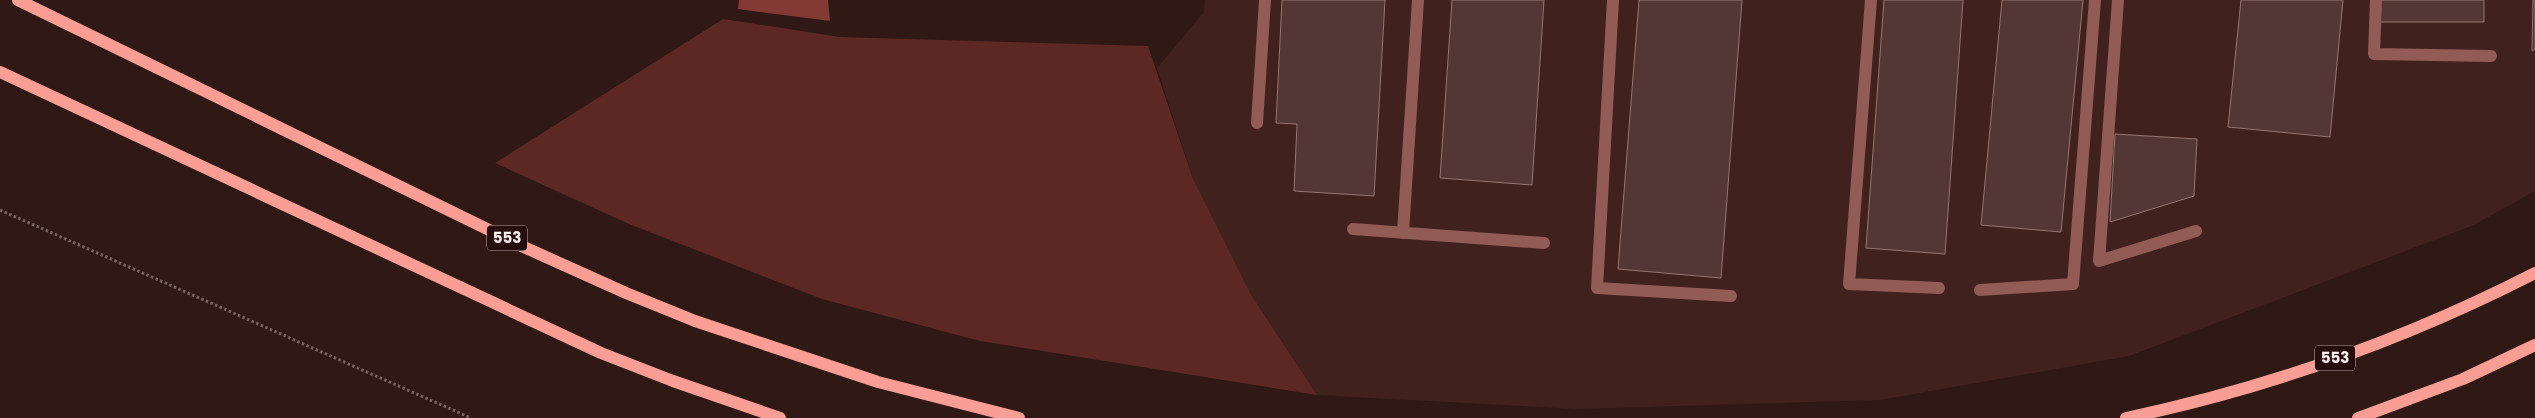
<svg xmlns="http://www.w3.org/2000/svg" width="2535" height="418" font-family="Poppins,sans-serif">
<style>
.built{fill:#40211e}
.green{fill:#5d2824}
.forest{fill:#843a34}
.building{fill:#533734;stroke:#967672}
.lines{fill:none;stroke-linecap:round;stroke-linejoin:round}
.path{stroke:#776361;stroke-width:3;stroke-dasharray:2.5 2.5;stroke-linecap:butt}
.service{stroke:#925b56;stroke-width:12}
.primary{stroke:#fa9e95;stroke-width:12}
.labels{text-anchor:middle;stroke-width:4;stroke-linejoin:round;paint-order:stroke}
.shield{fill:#260e0c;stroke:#bcaeac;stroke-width:1}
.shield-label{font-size:15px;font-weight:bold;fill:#fdf2f0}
</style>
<rect width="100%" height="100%" fill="#301815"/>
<path class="built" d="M1205 0H2535V191L2474 225 2129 356 1880 400 1575 409 1317 395 1250 293 1199 197 1157 68 1204 12Z"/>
<path class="green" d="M723 19 840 37 1148 46 1193 179 1250 293 1317 395 980 341 822 299 629 224 495 163Z"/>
<path class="forest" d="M739 0H828L830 21 738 9Z"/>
<g class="building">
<path d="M1282 0H1385L1374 196 1294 191 1297 124 1276 123Z"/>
<path d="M1452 0H1544L1532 185 1440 178Z"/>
<path d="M1639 0H1742L1721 278 1618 269Z"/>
<path d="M1884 0H1963L1945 254 1866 248Z"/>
<path d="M2002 0H2083L2061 232 1981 225Z"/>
<path d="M2241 0H2343L2330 137 2228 127Z"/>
<path d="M2380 0H2484V22H2378Z"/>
<path d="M2533 0H2535V49L2532 51Z"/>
<path d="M2115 134 2197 139 2194 196 2110 222Z"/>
</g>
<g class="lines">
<path class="path" d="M0 210 471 418"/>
<g class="service">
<path d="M1613 0 1597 288 1731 296"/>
<path d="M1871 0 1849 284 1939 288"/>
<path d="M2118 0 2099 261 2196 231"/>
<path d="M2376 0 2374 54 2491 56"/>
<path d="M1257 123 1265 0"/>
<path d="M1353 229 1544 243"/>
<path d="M1403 233 1418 0"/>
<path d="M1980 290 2073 284 2095 0"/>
</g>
<g class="primary">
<path d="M18 0 526 248 626 293 695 321 878 382 1019 418"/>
<path d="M0 72 601 353 673 381 780 418"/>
<path d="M2126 418C2268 388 2406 339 2535 273"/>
<path d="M2358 418 2463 379 2535 345"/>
</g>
</g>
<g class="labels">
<g class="shield">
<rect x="487" y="225.5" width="40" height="25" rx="4"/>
<rect x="2315" y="345.5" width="40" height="25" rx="4"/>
</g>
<g class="shield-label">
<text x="507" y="243">553</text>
<text x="2335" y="363">553</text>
</g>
</g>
</svg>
